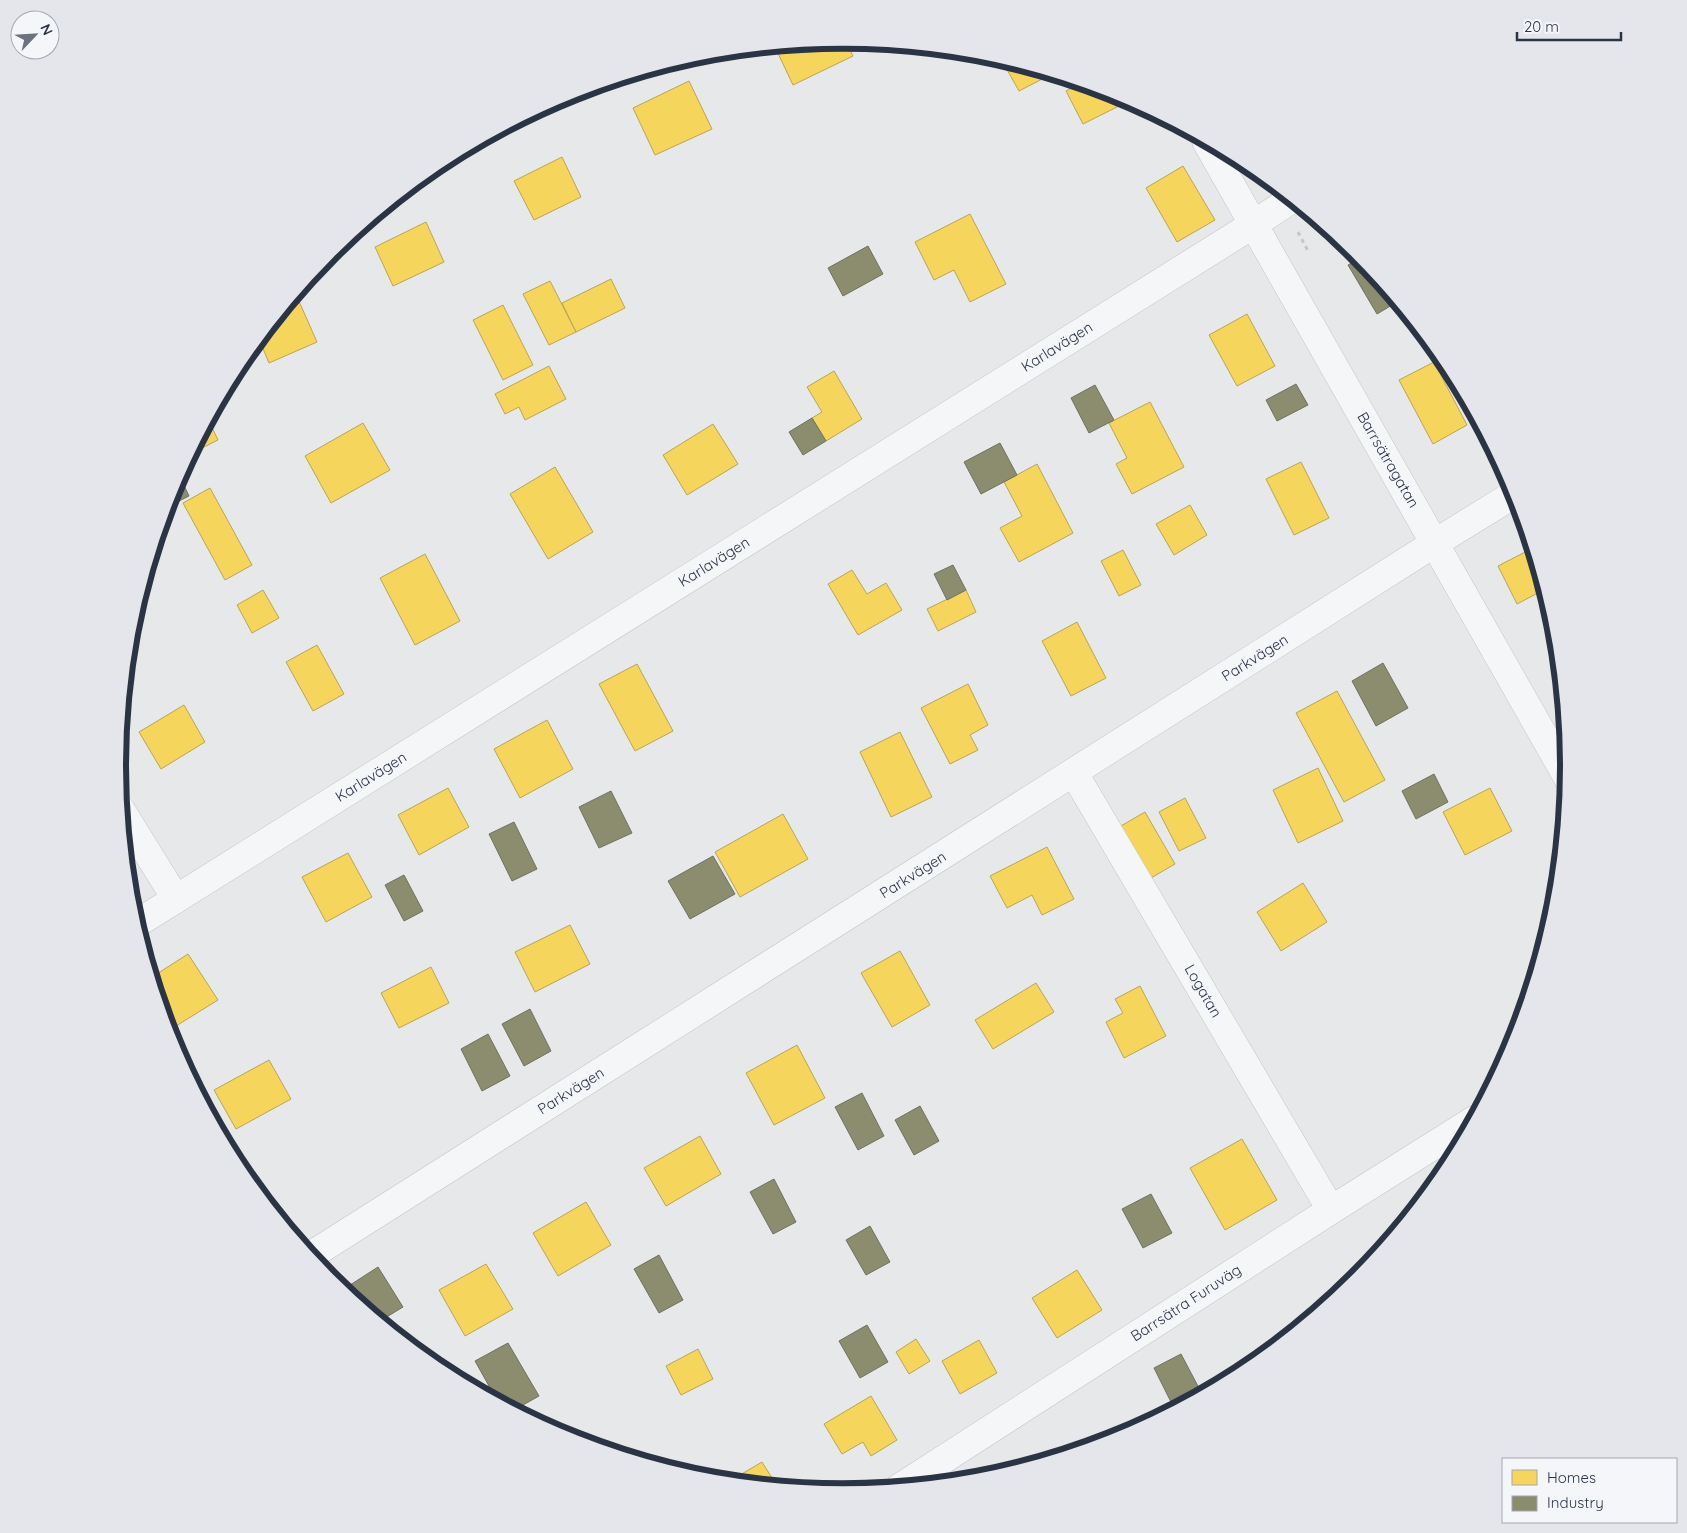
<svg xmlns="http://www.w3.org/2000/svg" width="1687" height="1533" font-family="Quicksand,sans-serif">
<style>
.homes{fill:#f6d55c;stroke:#b9a555}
.industry{fill:#8c8c6e;stroke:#6f7262}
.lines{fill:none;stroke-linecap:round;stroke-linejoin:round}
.street-casing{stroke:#c4c6c8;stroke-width:29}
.path{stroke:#c5c6ca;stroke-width:3;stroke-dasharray:4 4;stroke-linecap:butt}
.street{stroke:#f5f6f7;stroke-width:28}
.labels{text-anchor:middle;stroke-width:5;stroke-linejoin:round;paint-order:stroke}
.street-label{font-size:15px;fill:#2b3445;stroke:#f4f6f9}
.rim{fill:none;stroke:#2b3445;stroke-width:6}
</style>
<rect width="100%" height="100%" fill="#e6e8ea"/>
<g class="homes">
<path d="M845 40 853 56 793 85 775 47Z"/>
<path d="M1001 59 1052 74 1019 91Z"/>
<path d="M689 81 712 129 655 155 633 108Z"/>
<path d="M1081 83 1118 94 1123 104 1083 124 1066 91Z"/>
<path d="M562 157 581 197 534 220 514 181Z"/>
<path d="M1183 166 1215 220 1177 242 1146 188Z"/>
<path d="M970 214 1006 284 970 302 954 270 934 280 915 242Z"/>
<path d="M426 222 444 262 393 286 375 247Z"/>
<path d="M611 279 625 308 576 332 562 303Z"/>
<path d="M550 281 576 332 549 345 523 294Z"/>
<path d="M298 299 317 342 269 363 259 339 289 303Z"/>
<path d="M503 305 533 365 503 380 473 320Z"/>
<path d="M1247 314 1275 366 1237 386 1209 335Z"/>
<path d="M1434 362 1467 425 1433 444 1399 380Z"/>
<path d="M549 366 566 399 525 420 519 407 505 414 495 394Z"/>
<path d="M834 371 862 419 826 441 812 418 822 412 807 387Z"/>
<path d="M1150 402 1184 467 1132 494 1116 464 1127 458 1109 423Z"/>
<path d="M209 421 218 440 200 449 197 442Z"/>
<path d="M363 423 390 470 331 503 305 456Z"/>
<path d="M713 424 738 464 687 495 663 455Z"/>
<path d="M1301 462 1329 518 1294 535 1266 479Z"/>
<path d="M1037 464 1073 533 1019 562 1000 528 1022 516 1004 482Z"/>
<path d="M555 467 593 532 548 559 510 494Z"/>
<path d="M210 488 252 565 225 580 183 503Z"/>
<path d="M1190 505 1207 535 1174 555 1156 524Z"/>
<path d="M1533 548 1548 600 1542 603 1538 593 1517 604 1498 566Z"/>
<path d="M1123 550 1141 585 1119 596 1101 561Z"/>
<path d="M425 554 460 621 415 645 380 578Z"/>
<path d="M852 570 867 594 886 583 902 610 858 635 828 584Z"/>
<path d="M263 590 279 618 252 633 237 605Z"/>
<path d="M966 590 976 612 938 631 927 609Z"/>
<path d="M134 614 141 626 130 631 131 624Z"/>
<path d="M1077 622 1106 678 1071 696 1042 641Z"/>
<path d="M317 645 344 694 313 711 286 662Z"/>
<path d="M637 664 673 731 635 751 599 684Z"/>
<path d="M968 684 988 725 970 735 978 750 950 764 921 708Z"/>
<path d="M1337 691 1385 780 1344 802 1296 713Z"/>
<path d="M184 705 205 742 161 769 139 732Z"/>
<path d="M547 720 573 769 520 798 494 749Z"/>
<path d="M900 732 932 797 891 817 860 752Z"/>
<path d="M1318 768 1343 821 1298 843 1273 790Z"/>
<path d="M448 788 469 827 419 855 398 815Z"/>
<path d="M1490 788 1512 831 1465 855 1443 812Z"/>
<path d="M1185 798 1206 838 1179 851 1159 812Z"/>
<path d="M1145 812 1175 864 1144 882 1114 830Z"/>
<path d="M783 814 808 859 740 897 715 852Z"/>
<path d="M1047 847 1074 899 1042 915 1032 895 1007 908 990 876Z"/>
<path d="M348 853 372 897 326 922 302 877Z"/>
<path d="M1303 883 1327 922 1281 951 1257 912Z"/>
<path d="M570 925 590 964 535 992 515 952Z"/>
<path d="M900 951 930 1005 892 1027 861 973Z"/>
<path d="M188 954 218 1000 168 1031 152 977Z"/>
<path d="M431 967 449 1003 399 1028 381 993Z"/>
<path d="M1036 983 1054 1012 993 1049 975 1020Z"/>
<path d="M1140 986 1166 1036 1124 1058 1106 1022 1123 1013 1115 999Z"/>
<path d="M797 1045 825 1098 774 1125 746 1073Z"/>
<path d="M269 1060 291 1099 236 1129 214 1090Z"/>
<path d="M700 1136 721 1174 666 1206 644 1168Z"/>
<path d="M1242 1139 1277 1200 1225 1230 1190 1168Z"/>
<path d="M586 1202 611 1245 558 1276 533 1233Z"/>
<path d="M486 1264 513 1309 465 1336 439 1290Z"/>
<path d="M1077 1270 1102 1310 1057 1338 1032 1298Z"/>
<path d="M345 1284 357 1302 339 1288Z"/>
<path d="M916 1339 930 1361 909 1374 896 1352Z"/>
<path d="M979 1340 997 1373 960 1394 942 1361Z"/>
<path d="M698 1349 713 1379 681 1395 666 1366Z"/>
<path d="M871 1396 897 1440 871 1456 863 1442 842 1454 824 1424Z"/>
<path d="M762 1462 777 1486 728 1482Z"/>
</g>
<g class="industry">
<path d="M868 246 883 274 843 296 828 268Z"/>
<path d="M1361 258 1397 302 1377 314 1348 265Z"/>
<path d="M1296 384 1308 405 1277 421 1266 400Z"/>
<path d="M1095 385 1114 420 1089 433 1071 398Z"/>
<path d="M812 418 826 441 803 455 789 432Z"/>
<path d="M1000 443 1017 475 981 494 964 462Z"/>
<path d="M179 475 189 496 167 507 172 488Z"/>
<path d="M953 565 966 590 947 600 934 574Z"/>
<path d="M1383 663 1408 708 1376 726 1352 681Z"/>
<path d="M1434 774 1448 802 1416 819 1402 791Z"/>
<path d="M611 791 632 833 599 848 579 807Z"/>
<path d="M514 822 537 869 512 881 489 834Z"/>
<path d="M713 856 735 894 690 919 668 881Z"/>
<path d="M404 875 423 911 404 921 385 885Z"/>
<path d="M530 1009 551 1051 524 1066 502 1024Z"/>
<path d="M488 1034 510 1076 482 1091 461 1049Z"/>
<path d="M862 1093 884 1136 858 1150 835 1107Z"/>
<path d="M920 1106 939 1141 914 1155 895 1120Z"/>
<path d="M254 1179 273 1212 249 1182Z"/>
<path d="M774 1179 796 1222 773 1234 750 1192Z"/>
<path d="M1151 1194 1172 1233 1143 1248 1122 1209Z"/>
<path d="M1414 1210 1402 1225 1399 1219Z"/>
<path d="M870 1226 890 1262 866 1275 846 1240Z"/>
<path d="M659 1255 683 1300 659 1313 634 1269Z"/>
<path d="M378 1267 403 1307 380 1321 357 1302 347 1287Z"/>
<path d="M867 1325 888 1362 860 1378 839 1341Z"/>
<path d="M508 1343 539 1396 514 1410 498 1402 475 1361Z"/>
<path d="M1181 1354 1200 1390 1172 1404 1154 1368Z"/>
</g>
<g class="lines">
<defs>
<g id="street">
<path d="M1206 141 1569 780"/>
<path d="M1074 773 1331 1210"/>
<path d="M121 810 176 899"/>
<path d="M136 924 1254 224 1292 199"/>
<path d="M310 1256 1435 543 1516 493"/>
<path d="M899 1488 1331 1210 1474 1120"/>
</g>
</defs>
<use href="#street" class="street-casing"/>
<path class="path" d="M1298 232 1308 251"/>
<use href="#street" class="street"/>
</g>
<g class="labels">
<g class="street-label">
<text transform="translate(1057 347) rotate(-32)" y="5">Karlavägen</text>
<text transform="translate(1388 460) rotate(60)" y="5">Barrsätragatan</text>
<text transform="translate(714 562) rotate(-32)" y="5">Karlavägen</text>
<text transform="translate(1255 658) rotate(-32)" y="5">Parkvägen</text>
<text transform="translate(371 777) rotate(-32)" y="5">Karlavägen</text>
<text transform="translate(913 875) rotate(-32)" y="5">Parkvägen</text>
<text transform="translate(1203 991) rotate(60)" y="5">Logatan</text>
<text transform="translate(571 1091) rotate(-32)" y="5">Parkvägen</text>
<text transform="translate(1186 1303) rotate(-33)" y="5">Barrsätra Furuväg</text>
</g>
</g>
<path d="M0 0H1687V1533H0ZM126 766a717 717 0 1 1 1434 0a717 717 0 1 1-1434 0Z" fill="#e4e6eb" fill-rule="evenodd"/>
<path class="rim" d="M126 766a717 717 0 1 1 1434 0a717 717 0 1 1-1434 0Z"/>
<rect x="1502" y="1458" width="175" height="65" fill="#f4f6f9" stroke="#a4a8b1"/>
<rect x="1512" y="1470" width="25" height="15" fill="#f6d55c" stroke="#a4a8b1"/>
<text x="1547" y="1483" font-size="15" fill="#2b3445">Homes</text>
<rect x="1512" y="1496" width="25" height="15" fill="#8c8c6e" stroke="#a4a8b1"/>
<text x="1547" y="1508" font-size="15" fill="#2b3445">Industry</text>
<g transform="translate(35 35) rotate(65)"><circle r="24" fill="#f4f6f9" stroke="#a4a8b1"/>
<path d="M0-4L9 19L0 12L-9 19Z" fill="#6c737f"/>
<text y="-8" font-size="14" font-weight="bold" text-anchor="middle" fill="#2b3445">N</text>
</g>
<path d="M1517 32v8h104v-8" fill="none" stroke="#2b3445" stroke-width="2.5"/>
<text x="1524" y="32" font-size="15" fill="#2b3445" stroke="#f4f6f9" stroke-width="4" paint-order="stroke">20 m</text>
</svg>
